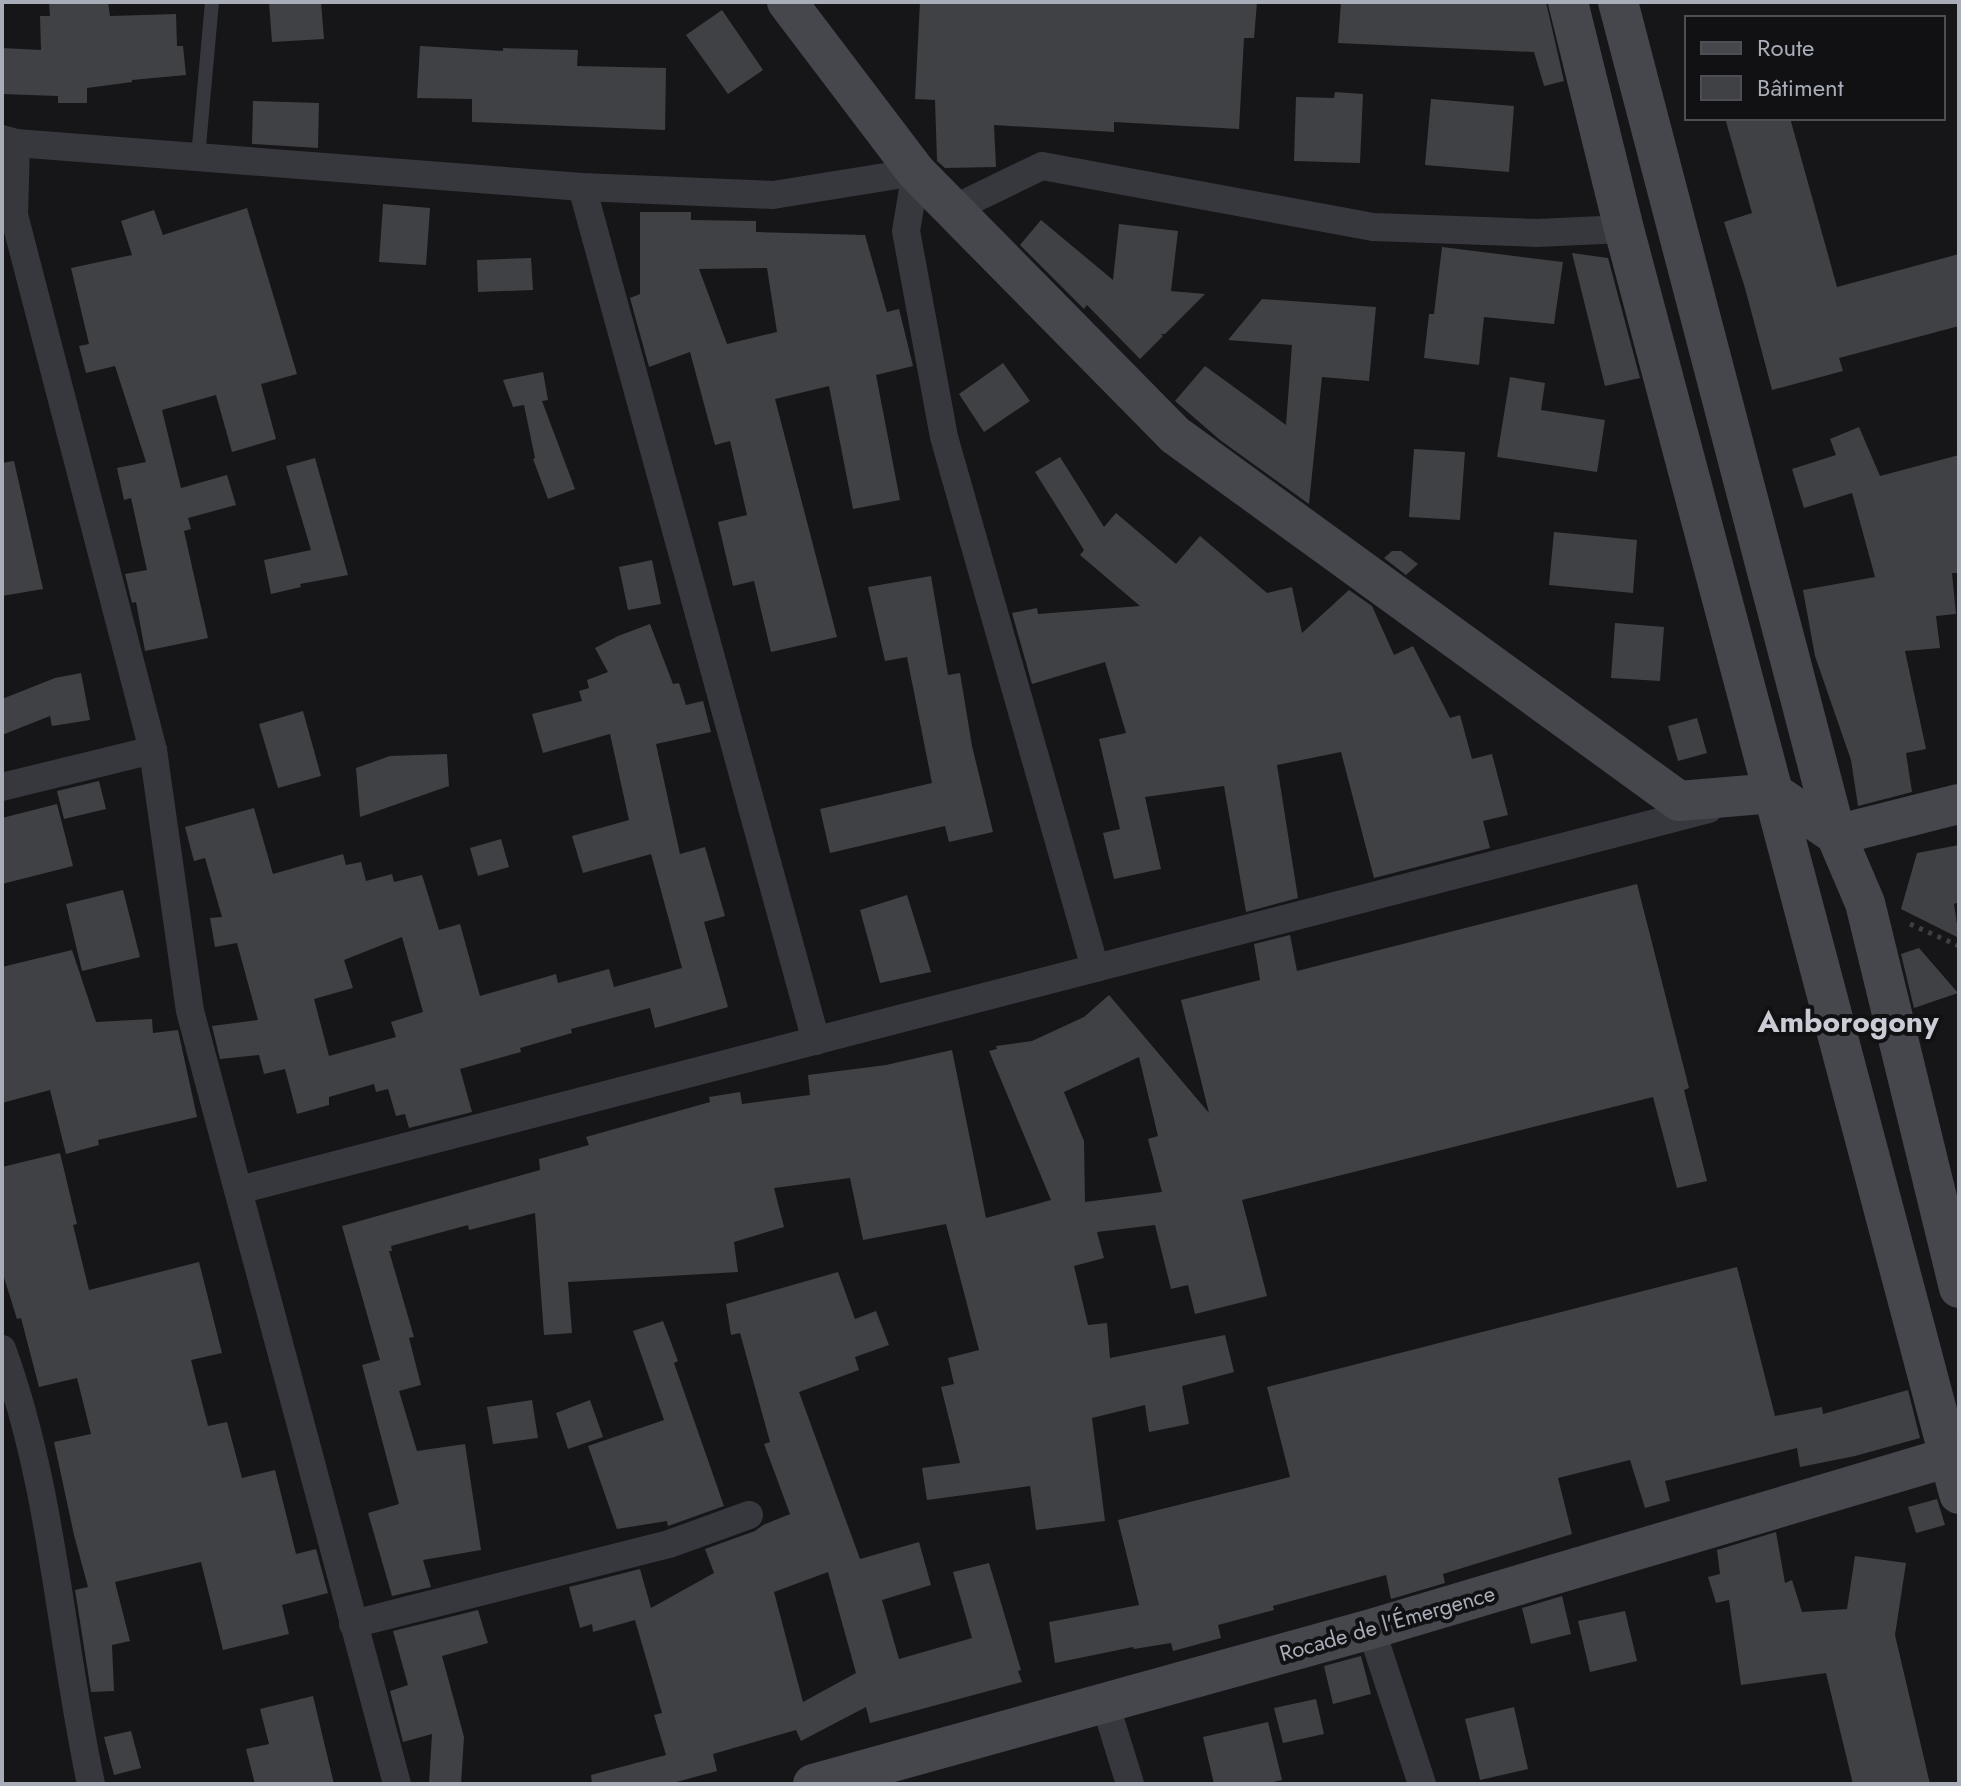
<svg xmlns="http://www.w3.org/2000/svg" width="1961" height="1786" font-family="Jost,sans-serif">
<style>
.building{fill:#404145;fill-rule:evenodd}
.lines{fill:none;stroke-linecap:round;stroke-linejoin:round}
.path{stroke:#3d3f44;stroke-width:5;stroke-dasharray:4 6;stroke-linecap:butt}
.lane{stroke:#37383d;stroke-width:14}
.street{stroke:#37383d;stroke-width:28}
.secondary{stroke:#45474d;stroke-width:40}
.labels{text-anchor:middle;stroke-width:8;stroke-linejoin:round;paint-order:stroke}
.street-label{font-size:22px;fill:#a8adb8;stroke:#111113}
.district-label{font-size:30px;font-weight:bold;fill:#c9ccd4;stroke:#111113}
</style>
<rect width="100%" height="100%" fill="#161618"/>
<g class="building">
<path d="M49 2H108L110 16 176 14 177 46H183L186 75 132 80V82L87 88V103H58V96L2 94V48L41 50 40 16H50Z"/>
<path d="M269 2H321L324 39 272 42Z"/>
<path d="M920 2H1257L1254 38H1244L1239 129 1114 122V132L994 125 996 167 945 168 937 161 935 100 915 99Z"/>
<path d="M1341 2H1546L1564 81 1544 86 1534 52 1338 43Z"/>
<path d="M722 10 763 70 728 94 686 35Z"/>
<path d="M420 46 503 51V48L578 50 577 66 666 68 665 130 472 122V99L417 98Z"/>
<path d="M1335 92 1363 94 1360 163 1294 161 1296 97 1334 98Z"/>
<path d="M1431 99 1514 106 1509 172 1425 165Z"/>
<path d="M253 101 319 103 318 148 252 144Z"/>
<path d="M1725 118H1790L1837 287 1959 254V326L1839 358 1843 371 1772 390 1745 288 1724 222 1752 213Z"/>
<path d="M383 204 430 208 426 265 379 262Z"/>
<path d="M247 208 297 374 261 384 276 439 232 452 216 395 162 410 181 488 227 475 236 505 188 518 191 529 184 531 208 638 145 651 136 602 132 603 125 574 147 570 131 498 124 500 117 468 146 462 115 366 86 373 79 346 89 344 71 268 132 255 121 221 154 210 163 235Z"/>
<path d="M640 212H691V220L756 221V232L865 235 887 312 899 309 913 366 876 375 900 500 853 509 829 386 775 399 837 637 771 652 754 581 733 586 718 522 747 515 730 441 715 445 690 352 649 367 630 298 640 294ZM767 268 777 332 727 344 699 269Z"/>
<path d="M1041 220 1113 280 1119 224 1178 231 1171 291 1205 294 1165 334H1161L1163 336 1140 359 1087 305 1084 309 1020 245Z"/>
<path d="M1442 247 1563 262 1554 324 1484 317 1479 365 1424 358 1429 314H1434Z"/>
<path d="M1572 253 1608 258 1640 378 1605 386Z"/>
<path d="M531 258 533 290 478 292 477 260Z"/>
<path d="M1262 299 1376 307 1369 381 1322 377 1309 504 1220 440 1175 401 1205 366 1286 425 1292 345 1228 340Z"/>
<path d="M1003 363 1030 401 984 432 959 394Z"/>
<path d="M543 372 548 400 542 401 575 489 548 499 533 459 535 458 524 405 513 407 503 380Z"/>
<path d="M1510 377 1545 383 1541 410 1605 420 1597 472 1497 457Z"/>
<path d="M1859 427 1880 476 1959 455V573H1952L1956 614 1936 616 1940 648 1905 651 1926 749 1906 753 1912 792 1858 806 1851 760 1815 656 1803 590 1875 577 1852 493 1804 508 1792 469 1836 455 1830 439Z"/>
<path d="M1414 449 1465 452 1460 520 1409 517Z"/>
<path d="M1060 457 1104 527 1116 513 1176 564 1200 536 1267 593 1292 587 1302 633 1349 590 1372 606 1394 655 1413 646 1450 718 1460 715 1472 759 1492 754 1508 815 1483 821 1490 848 1374 878 1341 752 1277 765 1298 898 1246 912 1224 786 1145 797 1161 869 1114 879 1103 833 1120 829 1099 739 1126 733 1105 662 1032 684 1012 613 1037 608 1038 614 1140 606 1080 555 1084 550 1035 472Z"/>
<path d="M315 458 348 575 300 584 301 587 271 594 264 560 311 550 286 466Z"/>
<path d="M14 461 43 589 2 596V463Z"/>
<path d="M1554 532 1637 540 1633 593 1549 585Z"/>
<path d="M1392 551H1401L1418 564 1406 575 1384 558Z"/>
<path d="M652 560 661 604 628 610 619 567Z"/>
<path d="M931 576 948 675 960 673 972 746 993 832 949 842 945 826 830 853 820 809 932 783 907 657 885 661 868 587Z"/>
<path d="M1615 623 1664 627 1660 681 1611 678Z"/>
<path d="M650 624 673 684 679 683 686 705 703 701 711 732 656 744 680 854 705 847 725 916 704 922 728 1007 655 1028 650 1008 571 1029 572 1033 520 1048 521 1052 460 1069 472 1112 409 1128 405 1114 396 1116 388 1089 376 1092 374 1084 329 1097V1105L297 1114 285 1069 264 1074 259 1055 220 1059 212 1026 258 1020 237 943 215 947 210 918 222 917 205 858 194 861 185 827 254 808 273 874 343 854 346 865 361 862 366 881 392 874 394 882 422 875 439 930 460 924 480 996 556 974 558 983 609 969 614 987 682 968 651 854 583 873 572 836 629 820 610 734 543 753 532 714 582 701 579 691 589 688 587 680 608 672 595 648 618 636ZM402 937 423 1012 391 1022 396 1037 329 1056 314 999 353 988 344 960Z"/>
<path d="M81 673 90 720 52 726 50 716 2 735V699L55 678Z"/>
<path d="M303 711 321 776 278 788 259 724Z"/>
<path d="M1697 718 1707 753 1678 761 1668 726Z"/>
<path d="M447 754 449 786 360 817 356 768 390 756Z"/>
<path d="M99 781 106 809 64 819 57 791Z"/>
<path d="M57 804 73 866 2 884V818Z"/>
<path d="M501 839 509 867 478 876 470 848Z"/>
<path d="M1959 845V902L1954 904 1959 938 1901 909 1917 853Z"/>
<path d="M1637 884 1689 1088 1684 1090 1707 1181 1677 1188 1653 1097 1242 1200 1267 1296 1195 1314 1188 1285 1171 1289 1155 1225 1097 1232 1104 1258 1074 1266 1088 1325 1107 1323 1110 1358 1225 1335 1234 1372 1182 1386 1189 1424 1149 1432 1145 1405 1092 1418 1105 1521 1036 1530 1030 1486 927 1500 922 1468 960 1463 941 1387 954 1384 948 1358 979 1350 946 1224 863 1240 850 1178 774 1188 784 1227 734 1242 738 1272 568 1282 572 1333 544 1335 535 1213 469 1230 468 1225 391 1246 392 1251H389L414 1337 409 1338 421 1385 399 1391 417 1451 465 1444 481 1550 423 1560 431 1587 392 1596 368 1513 399 1504 362 1365 380 1360 342 1226 540 1170 539 1159 589 1145 586 1137 710 1102 709 1097 740 1092 742 1104 810 1095 808 1075 886 1065 952 1050 986 1218 1051 1200 989 1051 997 1049 996 1046 1032 1041 1084 1017 1109 995 1209 1113 1181 1000 1260 980 1254 944 1290 935 1297 971ZM1139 1057 1158 1136 1148 1139 1162 1192 1085 1202 1084 1141 1064 1092Z"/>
<path d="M123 890 140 957 82 971 66 904Z"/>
<path d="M907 895 931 972 880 983 860 910Z"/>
<path d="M1919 948 1958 993 1914 1008 1901 954Z"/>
<path d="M72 950 96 1022 152 1019 153 1033 178 1030 197 1117 98 1140 99 1145 66 1154 50 1090 2 1103V967Z"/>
<path d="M60 1153 77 1224 73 1225 89 1290 199 1262 222 1353 191 1360 208 1426 227 1422 242 1478 275 1470 296 1554 316 1549 328 1593 282 1605 289 1634 223 1650 201 1562 115 1582 130 1641 112 1645 114 1691 91 1692 75 1590 88 1587 74 1535 54 1442 91 1434 77 1378 39 1387 21 1318 17 1319 2 1271V1167Z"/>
<path d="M1737 1267 1775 1416 1822 1407 1823 1414 1908 1390 1920 1438 1855 1456 1800 1467 1797 1448 1665 1481 1670 1501 1645 1508 1630 1460 1558 1478 1572 1534 1443 1574 1445 1583 1391 1599 1386 1575 1273 1606 1274 1610 1218 1625 1221 1638 1173 1651 1171 1643 1134 1649 1133 1647 1055 1663 1049 1622 1139 1605 1118 1520 1290 1477 1267 1387Z"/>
<path d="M838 1272 855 1319 876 1311 889 1345 855 1357 859 1370 799 1392 860 1559 919 1542 931 1585 882 1600 899 1659 972 1638 953 1572 989 1563 1021 1670 1018 1671 1022 1682 870 1723 866 1707 801 1741 796 1730 713 1754 717 1771 669 1784H592L591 1775 666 1755 654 1715 662 1713 635 1620 593 1632 592 1624 580 1628 569 1587 640 1569 651 1608 714 1573 705 1549 755 1531 763 1525 790 1514 764 1444 770 1442 740 1333 731 1335 726 1304ZM828 1572 856 1673 803 1702 774 1592Z"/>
<path d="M663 1321 678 1361 674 1363 724 1506 668 1526 667 1521 617 1529 588 1446 664 1420 633 1331Z"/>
<path d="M532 1400 538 1438 493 1444 487 1407Z"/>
<path d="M590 1400 603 1437 568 1449 556 1413Z"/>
<path d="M1937 1499 1945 1525 1916 1533 1908 1507Z"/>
<path d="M1776 1532 1785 1583 1792 1580 1802 1612 1847 1609 1855 1556 1906 1563 1895 1635 1930 1784H1853L1826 1673 1741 1685 1729 1600 1716 1603 1708 1577 1720 1574 1717 1550Z"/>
<path d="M1562 1596 1571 1634 1531 1644 1522 1608Z"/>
<path d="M478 1610 488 1643 442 1656 464 1737 461 1784H429L432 1734 403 1742 390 1691 408 1685 393 1631Z"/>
<path d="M1625 1611 1637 1661 1590 1672 1578 1621Z"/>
<path d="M1361 1656 1371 1694 1333 1704 1324 1666Z"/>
<path d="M313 1696 334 1784H255L246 1749 269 1744 260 1709Z"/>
<path d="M1316 1699 1324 1734 1283 1743 1274 1708Z"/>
<path d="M1514 1707 1528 1769 1480 1780 1465 1719Z"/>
<path d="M1268 1722 1282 1780 1265 1784H1214L1203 1737Z"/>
<path d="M131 1731 141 1768 114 1775 104 1737Z"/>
</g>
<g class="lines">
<path class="path" d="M1910 924 1959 946"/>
<path class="lane" d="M198 157 212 2"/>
<g class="street">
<path d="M2 139 16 143 582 187 773 195 916 172 906 231 944 437 1095 968"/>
<path d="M16 143 14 215 153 750 190 1011 397 1784"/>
<path d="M582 187 816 1041"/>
<path d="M953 209 1042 166 1373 227 1537 233 1624 229"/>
<path d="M2 787 153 750"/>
<path d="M239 1190 1709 809"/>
<path d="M2 1349C53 1488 60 1639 91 1784"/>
<path d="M353 1624 669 1544 749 1515"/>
<path d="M1371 1629 1422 1784"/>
<path d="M1105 1703 1130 1784"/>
</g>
<g class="secondary">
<path d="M787 2 916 172 1175 435 1679 801 1774 793 1836 835 1959 804"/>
<path d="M1568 2 1624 229 1959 1494"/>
<path d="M1618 2 1836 835 1865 903 1959 1288"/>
<path d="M813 1784 1371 1629 1959 1454"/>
</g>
</g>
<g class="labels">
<g class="street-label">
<text transform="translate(1387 1623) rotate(-16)" y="8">Rocade de l'Émergence</text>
</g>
<g class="district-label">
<text x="1848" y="1032">Amborogony</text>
</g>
</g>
<rect width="1961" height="1786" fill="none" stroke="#a8adb8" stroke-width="8"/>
<rect x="1685" y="16" width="260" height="104" fill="#111113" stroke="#4d4f55" stroke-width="2"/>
<rect x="1701" y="42" width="40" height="12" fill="#45474d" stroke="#4d4f55" stroke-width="2"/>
<text x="1757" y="56" font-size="24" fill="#a8adb8">Route</text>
<rect x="1701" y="76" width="40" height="24" fill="#404145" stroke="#4d4f55" stroke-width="2"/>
<text x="1757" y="96" font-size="24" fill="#a8adb8">Bâtiment</text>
</svg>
